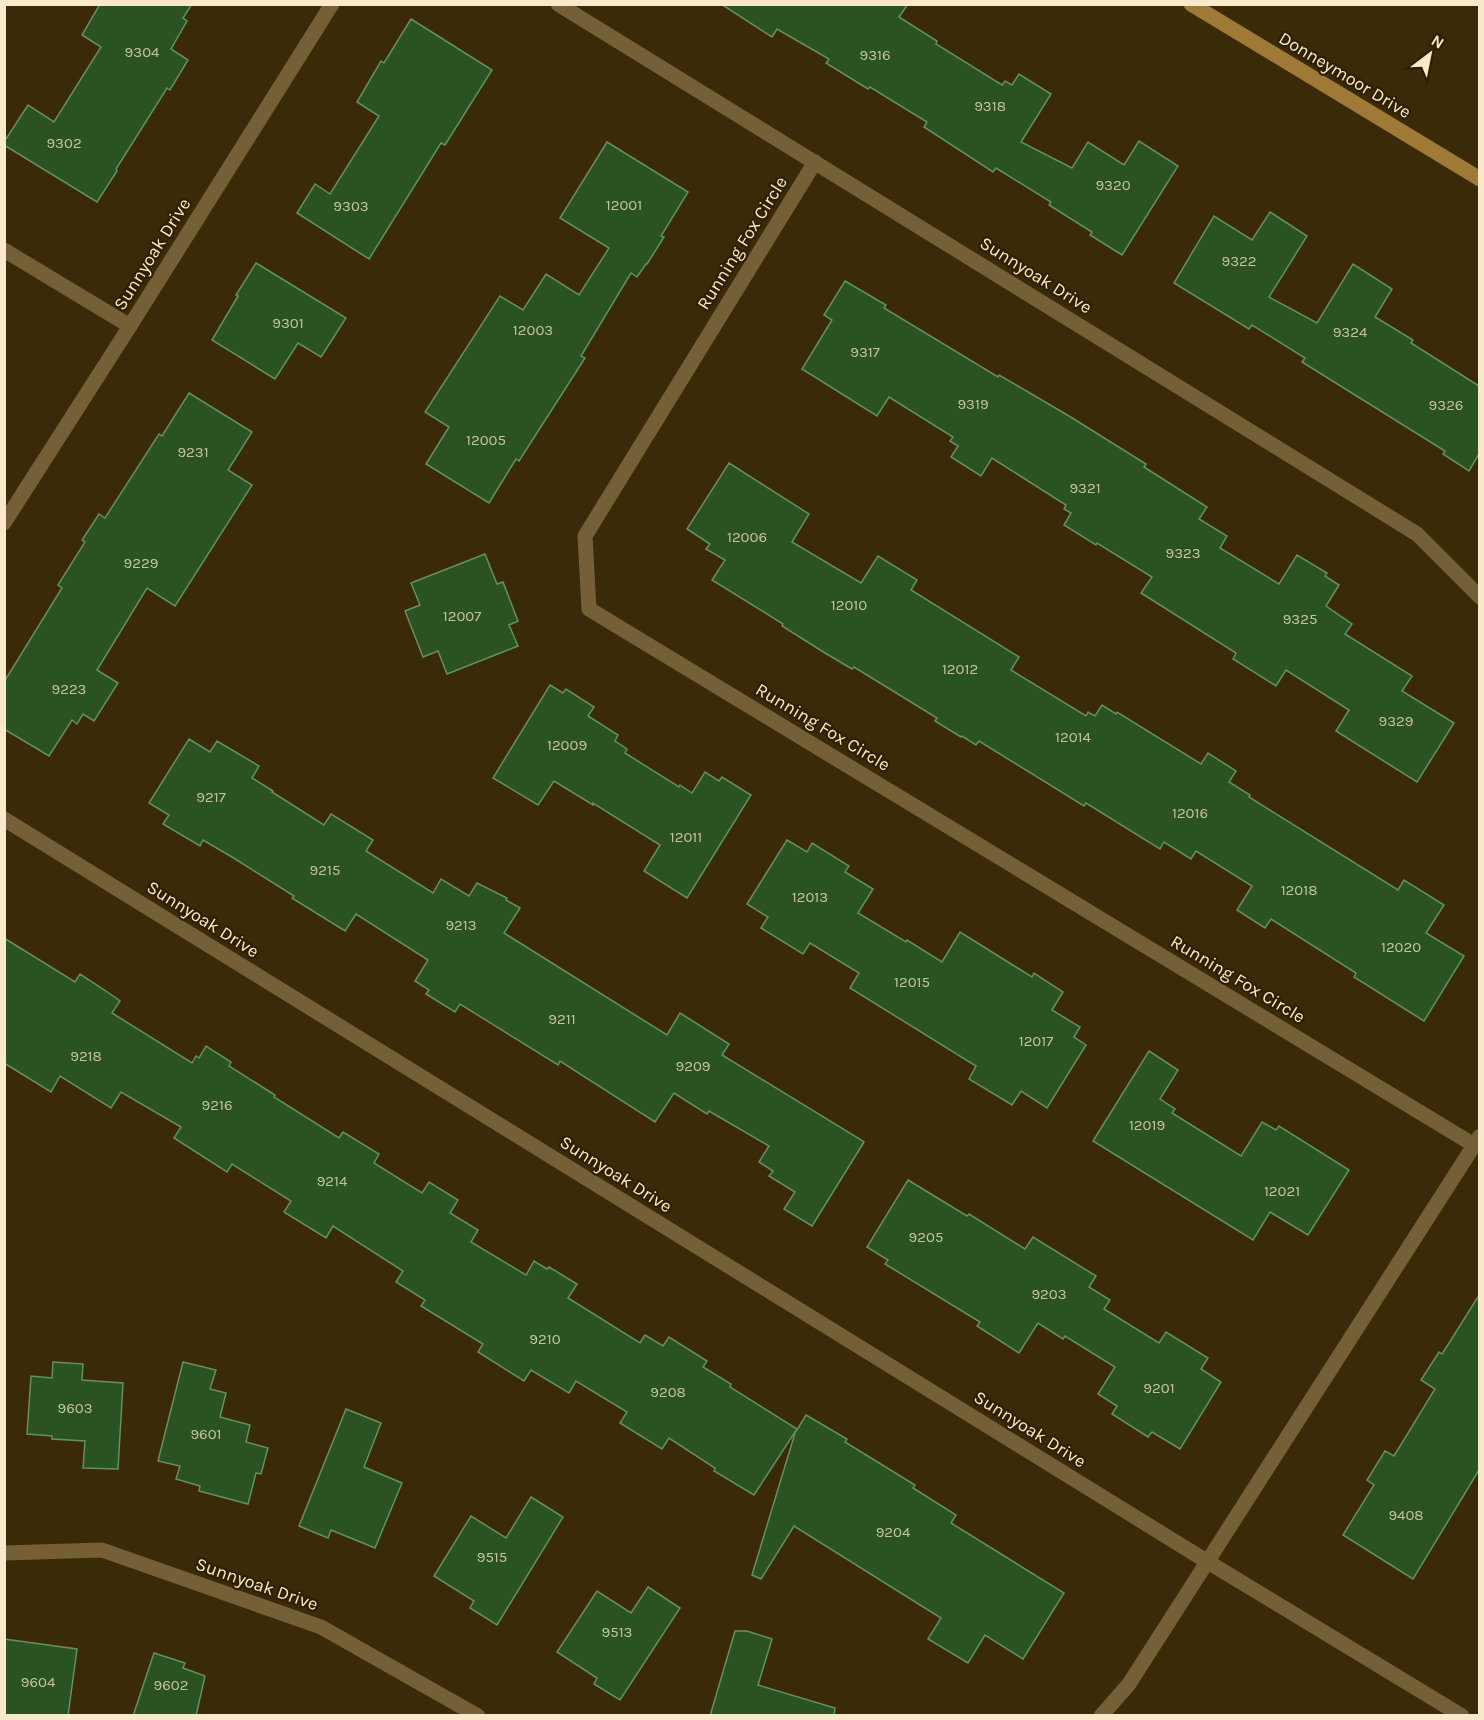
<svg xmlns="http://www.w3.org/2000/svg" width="1484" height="1720" font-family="Karla,sans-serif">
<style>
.building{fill:#2a5223;stroke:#65915e;stroke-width:1.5}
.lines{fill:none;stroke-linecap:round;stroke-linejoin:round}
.street{stroke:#755f37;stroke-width:15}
.secondary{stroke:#9e7a36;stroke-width:15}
.labels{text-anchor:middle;stroke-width:4.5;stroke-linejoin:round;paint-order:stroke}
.number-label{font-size:15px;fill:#c6c3a0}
.street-label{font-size:18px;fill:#fae9ca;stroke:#302000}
</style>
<rect width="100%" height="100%" fill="#3a2a08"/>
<g class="building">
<path d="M100 4H192L183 18 187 21 171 49 188 60 170 90 167 88 116 169 117 171 97 202 4 145V142L28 105 54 122 101 47 82 35Z"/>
<path d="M721 4H908L899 17 937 41 936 44 1002 85 1005 81 1012 85 1019 74 1051 94 1021 142 1072 168 1088 142 1124 165 1139 141 1178 166 1122 255 1090 235 1092 232 1049 205 1051 202 996 168 993 172 924 127 927 122 870 87 868 89 826 63 829 59 777 29 772 37Z"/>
<path d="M411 19 492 70 445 145 441 143 369 259 297 213 315 184 330 194 379 116 357 102 381 61 384 63Z"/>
<path d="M607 142 688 192 661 236 664 237 647 264H646L637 277 631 273 581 356 585 358 519 461 516 459 489 503 426 464 449 427 425 412 500 296 523 310 546 274 579 295 609 248 560 218Z"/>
<path d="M1270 212 1307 236 1269 297 1317 323 1353 264 1392 289 1375 317 1413 340 1411 343 1479 386V454L1469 471 1443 454 1445 451 1302 362 1305 358 1252 325 1249 329 1174 283 1214 216 1252 240Z"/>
<path d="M256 263 346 318 321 357 298 343 275 379 212 340 238 296 236 295Z"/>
<path d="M845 281 886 305 884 308 998 377 999 375 1069 416 1146 464 1144 467 1207 507 1199 519 1227 536 1220 548 1279 584 1297 555 1327 573 1325 576 1339 585 1326 606 1352 624 1345 634 1412 676 1402 691 1454 723 1417 782 1336 731 1349 710 1286 670 1276 686 1233 659 1236 653 1141 593 1152 577 1097 543 1096 545 1064 525 1071 513 1064 509 1066 505 992 458 981 476 951 457 958 446 950 441 953 437 889 397 877 416 802 369 832 320 824 315Z"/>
<path d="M189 393 252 432 228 470 252 485 175 606 147 588 97 670 118 683 94 721 83 714 77 724 72 720 49 756 4 729V682L62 588 58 585 85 542 82 540 99 514 105 518 159 434 162 436Z"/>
<path d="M729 463 809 514 792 542 861 583 878 556 917 580 911 590 1019 657 1011 670 1086 716 1088 712 1095 716 1102 705 1116 714 1117 712 1201 764 1208 753 1236 771 1229 782 1250 795 1249 797 1398 890 1404 880 1444 905 1426 933 1464 956 1424 1021 1354 977 1356 973 1271 919 1265 928 1237 910 1252 886 1196 851 1191 859 1164 842 1160 849 1086 803 1084 806 979 741 976 745 962 736 961 737 935 721 937 718 854 667 852 669 825 653 782 626 783 624 712 580 725 560 706 549 710 544 687 529Z"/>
<path d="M485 554 497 584 503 582 518 621 509 625 518 646 447 674 438 651 423 657 405 611 420 605 411 583Z"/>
<path d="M550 685 563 693 566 689 594 707 588 716 618 735 615 741 627 749 625 753 679 787 680 785 692 793 705 772 719 781 722 777 751 795 687 898 644 871 660 845 593 803V805L554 781 538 805 493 778Z"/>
<path d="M189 739 210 752 217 741 259 766 252 778 273 791 272 792 324 825 331 814 373 840 366 851 433 893 441 879 469 896 477 883 507 898 506 900 520 908 504 933 667 1035 680 1013 729 1044 722 1055 863 1141 864 1142 812 1226 784 1209 795 1192 769 1176 773 1171 759 1162 769 1146 709 1111 707 1114 674 1093 655 1122 560 1061 558 1065 460 1004 455 1012 426 994 429 990 415 981 428 960 356 914 345 931 292 898 294 896 232 857 203 840 200 846 163 824 169 815 149 803Z"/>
<path d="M787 840 807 852 812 843 849 866 845 872 873 889 858 913 906 942 907 940 942 962 960 932 1032 977 1034 973 1063 992 1052 1010 1080 1027 1074 1037 1086 1045 1047 1108 1021 1091 1012 1105 969 1079 976 1066 850 988 859 973 810 943 803 954 761 928 768 917 747 904Z"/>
<path d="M4 938 75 982 80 974 106 991 120 1001 112 1013 192 1063 196 1056 199 1058 206 1046 231 1062 229 1066 275 1095 274 1097 339 1138 343 1132 379 1154 374 1163 422 1193 429 1182 458 1200 450 1213 478 1230 471 1242 526 1275 534 1261 547 1269 549 1267 577 1284 568 1298 640 1343 645 1335 663 1346 669 1337 707 1361 703 1367 731 1384 730 1387 797 1429 754 1495 714 1471 715 1468 669 1438 662 1449 620 1423 627 1412 576 1381 569 1393 531 1370 524 1381 478 1352 483 1344 421 1306 425 1300 396 1282 403 1271 333 1226 326 1238 284 1212 291 1201 232 1164 227 1172 174 1138 181 1127 121 1092 111 1108 60 1076 51 1092 4 1063Z"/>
<path d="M1149 1051 1178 1070 1160 1099 1175 1109 1172 1113 1241 1156 1262 1122 1276 1130 1279 1126 1349 1170 1308 1235 1270 1212 1253 1240 1093 1141Z"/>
<path d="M908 1180 967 1216 969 1214 1025 1249 1033 1237 1096 1276 1089 1287 1110 1300 1104 1309 1159 1343 1166 1332 1208 1358 1201 1369 1221 1382 1180 1449 1152 1432 1148 1437 1112 1414 1117 1406 1098 1394 1115 1367 1065 1336 1063 1339 1038 1323 1019 1353 977 1326 980 1322 885 1264 888 1260 867 1247Z"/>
<path d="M1479 1295V1470L1413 1579 1343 1535 1374 1485 1367 1480 1385 1451 1394 1456 1435 1389 1421 1380 1439 1352 1442 1354 1451 1340Z"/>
<path d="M53 1362 83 1364 82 1380 123 1383 118 1469 83 1468 85 1441 52 1439V1436L27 1434 31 1376 52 1378Z"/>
<path d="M183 1362 216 1370 210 1389 226 1393 220 1417 250 1425 246 1442 268 1448 261 1474 256 1473 248 1504 199 1491 200 1486 176 1479 180 1466 158 1461Z"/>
<path d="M346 1409 381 1423 364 1467 402 1483 375 1548 331 1530 328 1538 299 1526Z"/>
<path d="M806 1415 847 1439 845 1442 915 1485 913 1488 956 1515 951 1523 1064 1593 1023 1659 985 1635 968 1663 928 1639 941 1618 794 1526 761 1579 752 1575 795 1433Z"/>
<path d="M531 1497 563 1517 497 1625 470 1608 474 1601 434 1576 471 1516 506 1538Z"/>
<path d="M648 1587 680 1608 620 1700 594 1684 597 1678 557 1652 597 1591 631 1613Z"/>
<path d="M735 1631H747L772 1639 758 1685 835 1708 834 1716H710Z"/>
<path d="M4 1639 77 1649 68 1716H4Z"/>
<path d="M154 1653 185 1663 183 1668 205 1676 196 1716H133Z"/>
</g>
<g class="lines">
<g class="street">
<path d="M558 4 1417 534 1480 597"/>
<path d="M815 162 585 536 589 609 1474 1145"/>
<path d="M4 250 130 326"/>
<path d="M4 523 130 326 332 4"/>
<path d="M4 819 1208 1562 1462 1716"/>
<path d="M4 1553 102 1550 321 1627 478 1716"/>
<path d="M1101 1716 1129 1684 1480 1136"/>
</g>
<path class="secondary" d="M1191 4 1480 179"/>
</g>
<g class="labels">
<g class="number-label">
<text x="142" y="57">9304</text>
<text x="875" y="60">9316</text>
<text x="990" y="111">9318</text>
<text x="64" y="148">9302</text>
<text x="1113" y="190">9320</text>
<text x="624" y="210">12001</text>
<text x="351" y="211">9303</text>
<text x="1239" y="266">9322</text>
<text x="288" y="328">9301</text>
<text x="533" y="335">12003</text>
<text x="1350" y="337">9324</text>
<text x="865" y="357">9317</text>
<text x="973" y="409">9319</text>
<text x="1446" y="410">9326</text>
<text x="486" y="445">12005</text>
<text x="193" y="457">9231</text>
<text x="1085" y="493">9321</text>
<text x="747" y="542">12006</text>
<text x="1183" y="558">9323</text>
<text x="141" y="568">9229</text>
<text x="849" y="610">12010</text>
<text x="462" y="621">12007</text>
<text x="1300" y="624">9325</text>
<text x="960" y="674">12012</text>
<text x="69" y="694">9223</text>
<text x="1396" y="726">9329</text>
<text x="1073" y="742">12014</text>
<text x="567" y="750">12009</text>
<text x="211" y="802">9217</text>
<text x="1190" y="818">12016</text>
<text x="686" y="842">12011</text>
<text x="325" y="875">9215</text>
<text x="1299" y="895">12018</text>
<text x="810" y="902">12013</text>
<text x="461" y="930">9213</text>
<text x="1401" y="952">12020</text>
<text x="912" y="987">12015</text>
<text x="562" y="1024">9211</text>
<text x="1036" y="1046">12017</text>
<text x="86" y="1061">9218</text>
<text x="693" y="1071">9209</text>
<text x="217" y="1110">9216</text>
<text x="1147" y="1130">12019</text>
<text x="332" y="1186">9214</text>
<text x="1282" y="1196">12021</text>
<text x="926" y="1242">9205</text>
<text x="1049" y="1299">9203</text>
<text x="545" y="1344">9210</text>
<text x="1159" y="1393">9201</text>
<text x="668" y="1397">9208</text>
<text x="75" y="1413">9603</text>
<text x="206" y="1439">9601</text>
<text x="1406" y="1520">9408</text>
<text x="893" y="1537">9204</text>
<text x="492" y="1562">9515</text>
<text x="617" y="1637">9513</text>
<text x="38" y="1687">9604</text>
<text x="171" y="1690">9602</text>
</g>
<g class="street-label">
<text transform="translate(1345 75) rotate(31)" y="6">Donneymoor Drive</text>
<text transform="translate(742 243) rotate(-58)" y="6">Running Fox Circle</text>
<text transform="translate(152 254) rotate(-58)" y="6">Sunnyoak Drive</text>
<text transform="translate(1036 275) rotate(32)" y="6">Sunnyoak Drive</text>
<text transform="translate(823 727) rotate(31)" y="6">Running Fox Circle</text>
<text transform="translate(203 919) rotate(32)" y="6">Sunnyoak Drive</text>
<text transform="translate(1238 979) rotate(31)" y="6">Running Fox Circle</text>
<text transform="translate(616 1174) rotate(32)" y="6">Sunnyoak Drive</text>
<text transform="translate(1030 1429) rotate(32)" y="6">Sunnyoak Drive</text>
<text transform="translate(257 1584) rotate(19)" y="6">Sunnyoak Drive</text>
</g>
</g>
<rect width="1484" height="1720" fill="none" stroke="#fae9ca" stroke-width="12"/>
<g transform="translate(1430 54) rotate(32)" stroke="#302000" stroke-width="4.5" paint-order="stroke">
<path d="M0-4.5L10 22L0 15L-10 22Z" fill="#fae9ca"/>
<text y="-9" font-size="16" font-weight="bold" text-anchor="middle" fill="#fae9ca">N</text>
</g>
</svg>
